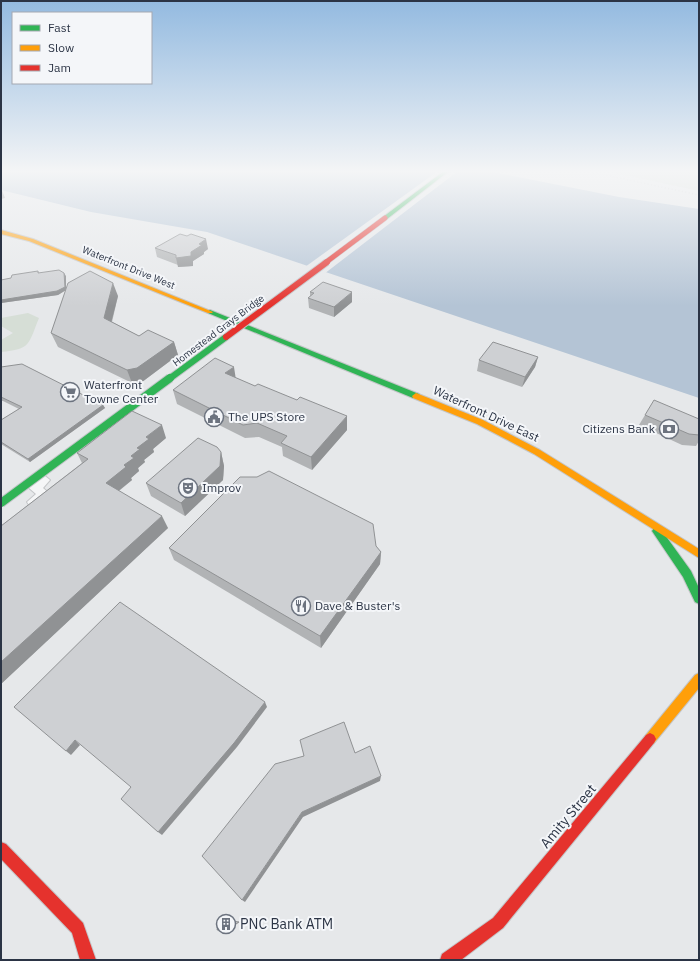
<svg xmlns="http://www.w3.org/2000/svg" width="700" height="961" font-family="'IBM Plex Sans',sans-serif">
<style>
.green{fill:#d6ded6}
.water{fill:#b4c4d5}
.pier{fill:#e6e8ea}
.lines{fill:none;stroke-linecap:round;stroke-linejoin:round}
.street-casing{stroke:#c4c6c8;stroke-width:2}
.fast-casing{stroke:#c4c6c8;stroke-width:2}
.slow-casing{stroke:#c4c6c8;stroke-width:2}
.jam-casing{stroke:#c4c6c8;stroke-width:2}
.street{fill:#f5f6f7;fill-rule:evenodd}
.fast{fill:#30b455;fill-rule:evenodd}
.slow{fill:#ff9f0a;fill-rule:evenodd}
.jam{fill:#e5322d;fill-rule:evenodd}
.rail{stroke:#cecfd2;stroke-width:1.5;stroke-dasharray:1 2.5;stroke-linecap:butt}
.fast-bridge-far1-casing{stroke:#c2c5c8;stroke-width:8;stroke-linecap:butt}
.fast-bridge-casing{stroke:#c2c5c8;stroke-width:10;stroke-linecap:butt}
.jam-bridge-far1-casing{stroke:#c2c5c8;stroke-width:6;stroke-linecap:butt}
.jam-bridge-casing{stroke:#c2c5c8;stroke-width:8;stroke-linecap:butt}
.fast-bridge-far1{stroke:#30b455;stroke-width:6}
.fast-bridge{stroke:#30b455;stroke-width:8}
.jam-bridge-far1{stroke:#e5322d;stroke-width:5}
.jam-bridge{stroke:#e5322d;stroke-width:6}
.wall{fill:#b1b3b5}
.shaded-wall{fill:#909294}
.building{fill:#ced0d3;stroke:#909294}
.labels{text-anchor:middle;stroke-width:4;stroke-linejoin:round;paint-order:stroke}
.far-street-label{font-size:10px;fill:#2b3445;stroke:#f4f6f9}
.poi-label{font-size:12px;fill:#2b3445;stroke:#f4f6f9;text-anchor:start}
.street-label{font-size:12px;fill:#2b3445;stroke:#f4f6f9}
.near-street-label{font-size:14px;fill:#2b3445;stroke:#f4f6f9}
.near-poi-label{font-size:14px;fill:#2b3445;stroke:#f4f6f9;text-anchor:start}
</style>
<rect width="100%" height="100%" fill="#e6e8ea"/>
<g class="green">
<path d="M606 171H692L699 173V191Z"/>
<path d="M28 313 39 318C28 345 31 349 1 352V340L13 333 1 326V318Z"/>
</g>
<path class="water" d="M1 171H488L619 197 699 209V398L207 232 91 212 1 190Z"/>
<path class="pier" d="M438 171H458L324 274 305 267Z"/>
<g class="lines">
<defs>
<path id="street" d="M45 476 50 480 43 488 50 494C46 501 36 508 29 505L27 502 36 494 29 488 41 477Z"/>
<g id="fast">
<path d="M444 171H449L387 219H383V217Z"/>
<path d="M210 310 419 394 420 396 419 398H413L208 313V311Z"/>
<path d="M657 527 660 528 691 571 699 588V604L695 602 683 577 654 534 652 531 654 528Z"/>
</g>
<g id="slow">
<path d="M1 230 33 239 213 312 212 313H208L29 241 1 234Z"/>
<path d="M416 393 483 420 540 450 699 549V558L534 454 477 424 413 398 412 396Z"/>
<path d="M699 673V688L654 743 650 745 646 743 644 739 646 735 695 675Z"/>
</g>
<g id="jam">
<path d="M650 733 654 735 656 739 654 743 503 928 461 960H440L442 954 493 918 646 735Z"/>
<path d="M1 842 6 844 83 923 96 960H80L72 933 1 859Z"/>
</g>
</defs>
<use href="#street" class="street-casing"/>
<use href="#fast" class="fast-casing"/>
<use href="#slow" class="slow-casing"/>
<use href="#jam" class="jam-casing"/>
<use href="#street" class="street"/>
<use href="#fast" class="fast"/>
<use href="#slow" class="slow"/>
<use href="#jam" class="jam"/>
<path class="rail" d="M586 171 699 195"/>
<defs>
<path id="fast-bridge-far1" d="M169 379 226 337"/>
<path id="fast-bridge" d="M1 503 170 378"/>
<path id="jam-bridge-far1" d="M325 263 385 218"/>
<path id="jam-bridge" d="M226 337 327 262"/>
</defs>
<use href="#fast-bridge-far1" class="fast-bridge-far1-casing"/>
<use href="#fast-bridge" class="fast-bridge-casing"/>
<use href="#jam-bridge-far1" class="jam-bridge-far1-casing"/>
<use href="#jam-bridge" class="jam-bridge-casing"/>
<use href="#fast-bridge-far1" class="fast-bridge-far1"/>
<use href="#fast-bridge" class="fast-bridge"/>
<use href="#jam-bridge-far1" class="jam-bridge-far1"/>
<use href="#jam-bridge" class="jam-bridge"/>
</g>
<g class="wall">
<path d="M155 248 208 249 204 252V254L193 261V266L178 267V265L157 257Z"/>
<path d="M38 271 39 273 66 276V289L118 296 112 322 139 336 174 342 178 355 142 382 132 383 58 347 51 333 66 290 58 295 1 303V280L11 278Z"/>
<path d="M310 292 352 302 334 317 309 308 308 298 310 296Z"/>
<path d="M538 357 535 367 522 387 477 371 479 360Z"/>
<path d="M1 367 103 405 105 408 30 462 1 444V420L19 409 3 401H1Z"/>
<path d="M236 378 347 430 312 470 283 456 282 447 259 437 245 438 177 404 173 390Z"/>
<path d="M645 415 699 419V441L696 446 682 445 639 425Z"/>
<path d="M166 438 153 449 154 452 144 460 145 462 138 468 139 471 131 478 132 480 119 491 168 528 1 684V526L82 463 77 453Z"/>
<path d="M221 452 224 466 223 480 185 516 151 496 146 483Z"/>
<path d="M376 546 381 552 380 564 321 648 174 560 169 548Z"/>
</g>
<g class="shaded-wall">
<path d="M1 188 5 198 1 199Z"/>
<path d="M206 239 208 249 204 252V254L193 261V266L178 267 176 258 191 252 199 244Z"/>
<path d="M64 273 66 276V290L58 295 1 303V300Z"/>
<path d="M113 283 118 296 109 331 104 318Z"/>
<path d="M352 292V302L334 317V307Z"/>
<path d="M174 342 178 355 142 382 132 383 127 370Z"/>
<path d="M538 357 535 367 522 387 525 377Z"/>
<path d="M234 367 236 380 225 373Z"/>
<path d="M103 405 105 408 30 462 28 459Z"/>
<path d="M347 416V430L312 470 311 457Z"/>
<path d="M162 425 166 438 153 449 154 452 144 460 145 462 138 468 139 471 131 478 132 480 112 496 106 483 124 465 137 448 146 437Z"/>
<path d="M221 452 224 466 223 480 185 516 181 503Z"/>
<path d="M162 516 168 528 1 684V662Z"/>
<path d="M381 552 380 564 321 648 320 636Z"/>
<path d="M265 702 267 707 237 747 162 835 158 832Z"/>
<path d="M75 740 80 745 71 755 66 751Z"/>
<path d="M381 776 380 781 303 817 245 902 242 900 302 812Z"/>
<path d="M239 922H240L226 930 225 929Z"/>
</g>
<g class="building">
<path d="M180 234 187 236 191 234 206 239 199 244 202 245 191 252V256L176 258V255L155 248Z"/>
<path d="M59 270 64 273 65 287 57 291 1 300V280L11 278 12 275 38 271V273Z"/>
<path d="M90 271 113 283 104 318 139 336 148 330 174 342 137 368 127 370 51 333 68 283Z"/>
<path d="M323 282 352 292 334 307 308 298 314 293 310 292Z"/>
<path d="M493 342 538 357 525 377 479 360Z"/>
<path d="M215 358 234 367 225 373 255 386 258 384 297 400 300 397 347 416 311 457 281 443 287 436 257 423 243 425 173 390Z"/>
<path d="M22 364 103 405 28 459 1 442V420L22 407 1 397V367Z"/>
<path d="M654 400 699 419V435L689 434 645 415Z"/>
<path d="M132 411 162 425 146 437 149 439 137 448 140 449 131 456 134 458 124 465 126 467 106 483 162 516 1 662V526L88 459 77 453Z"/>
<path d="M198 438 217 447 221 452 220 466 181 503 146 483Z"/>
<path d="M269 471 373 524 376 546 381 552 320 636 169 548 240 477H257Z"/>
<path d="M120 602 265 702 234 743 158 832 121 799 131 787 75 740 66 751 14 707Z"/>
<path d="M344 722 355 753 370 746 381 776 302 812 242 900 202 856 275 764 304 756 300 740Z"/>
<path d="M220 919 239 922 225 929 217 930Z"/>
</g>
<linearGradient id="sky" x2="0" y2="1"><stop stop-color="#93bae0"/><stop offset="0.56" stop-color="#f4f5f6"/><stop offset="1" stop-color="#f4f5f6" stop-opacity="0"/></linearGradient>
<rect width="700" height="306" fill="url(#sky)"/>
<defs>
<symbol id="supermarket-ring" viewBox="-11 -11 22 22"><circle r="9.5" fill="#f4f6f9" stroke="#6c737f" stroke-width="1.5"/><path d="M-6-5.5h2.5l.6 2H6L4.5 2H-2.5L-4.4-4H-6ZM-1.5 3.2a1.3 1.3 0 1 0 .1 0ZM3 3.2a1.3 1.3 0 1 0 .1 0Z" fill="#6c737f"/></symbol>
<symbol id="civic-ring" viewBox="-11 -11 22 22"><circle r="9.5" fill="#f4f6f9" stroke="#6c737f" stroke-width="1.5"/><path d="M-.6-6.5H3V-4.5H.6V-3L4-1V1h2V6H-6V1h2V-1L-.6-3ZM-1.2 2.5V6h2.4V2.5Z" fill="#6c737f"/></symbol>
<symbol id="bank-ring" viewBox="-11 -11 22 22"><circle r="9.5" fill="#f4f6f9" stroke="#6c737f" stroke-width="1.5"/><path d="M-6-4H6V4H-6ZM0-2.3a2.3 2.3 0 1 0 0 4.6a2.3 2.3 0 1 0 0-4.6Z" fill="#6c737f"/></symbol>
<symbol id="theatre-ring" viewBox="-11 -11 22 22"><circle r="9.5" fill="#f4f6f9" stroke="#6c737f" stroke-width="1.5"/><path d="M-5-5.5Q0-4 5-5.5V0Q5 5 0 6Q-5 5-5 0ZM-3.3-2.5H-1v1.5H-3.3ZM1-2.5H3.3v1.5H1ZM-2.8 1Q0 5.5 2.8 1Z" fill="#6c737f"/></symbol>
<symbol id="restaurant-ring" viewBox="-11 -11 22 22"><circle r="9.5" fill="#f4f6f9" stroke="#6c737f" stroke-width="1.5"/><path d="M-5-6h1v4h1v-4h1v4h1v-4h1v5L-1.5 .5V6h-2V.5L-5-1ZM5-6V6H3V1.5H1.5Q1.5-4 5-6Z" fill="#6c737f"/></symbol>
<symbol id="building-ring" viewBox="-11 -11 22 22"><circle r="9.5" fill="#f4f6f9" stroke="#6c737f" stroke-width="1.5"/><path d="M-4-6H4V6H1V3H-1V6H-4ZM-2.5-4.3h1.7v1.8h-1.7ZM.8-4.3h1.7v1.8H.8ZM-2.5-1h1.7V.8h-1.7ZM.8-1h1.7V.8H.8Z" fill="#6c737f"/></symbol>
</defs>
<g fill-rule="evenodd">
<use href="#supermarket-ring" x="59" y="381" width="22" height="22"/>
<use href="#civic-ring" x="203" y="406" width="22" height="22"/>
<use href="#bank-ring" x="658" y="418" width="22" height="22"/>
<use href="#theatre-ring" x="177" y="477" width="22" height="22"/>
<use href="#restaurant-ring" x="290" y="595" width="22" height="22"/>
<use href="#building-ring" x="215" y="913" width="22" height="22"/>
</g>
<g class="labels">
<g class="far-street-label">
<text transform="translate(129 267) rotate(22)" y="4">Waterfront Drive West</text>
<text transform="translate(218 330) rotate(-37)" y="4">Homestead Grays Bridge</text>
</g>
<g class="poi-label">
<text x="84" y="389">Waterfront<tspan x="84" dy="14">Towne Center</tspan></text>
<text x="228" y="421">The UPS Store</text>
<text x="655" y="433" text-anchor="end">Citizens Bank</text>
<text x="202" y="492">Improv</text>
<text x="315" y="610">Dave &amp; Buster's</text>
</g>
<g class="street-label">
<text transform="translate(486 414) rotate(25)" y="4">Waterfront Drive East</text>
</g>
<g class="near-street-label">
<text transform="translate(568 816) rotate(-50)" y="5">Amity Street</text>
</g>
<g class="near-poi-label">
<text x="240" y="929">PNC Bank ATM</text>
</g>
</g>
<rect width="700" height="961" fill="none" stroke="#2b3445" stroke-width="4"/>
<rect x="12" y="12" width="140" height="72" fill="#f4f6f9" stroke="#a4a8b1"/>
<rect x="20" y="25" width="20" height="6" fill="#30b455" stroke="#a4a8b1"/>
<text x="48" y="32" font-size="12" fill="#2b3445">Fast</text>
<rect x="20" y="45" width="20" height="6" fill="#ff9f0a" stroke="#a4a8b1"/>
<text x="48" y="52" font-size="12" fill="#2b3445">Slow</text>
<rect x="20" y="65" width="20" height="6" fill="#e5322d" stroke="#a4a8b1"/>
<text x="48" y="72" font-size="12" fill="#2b3445">Jam</text>
</svg>
